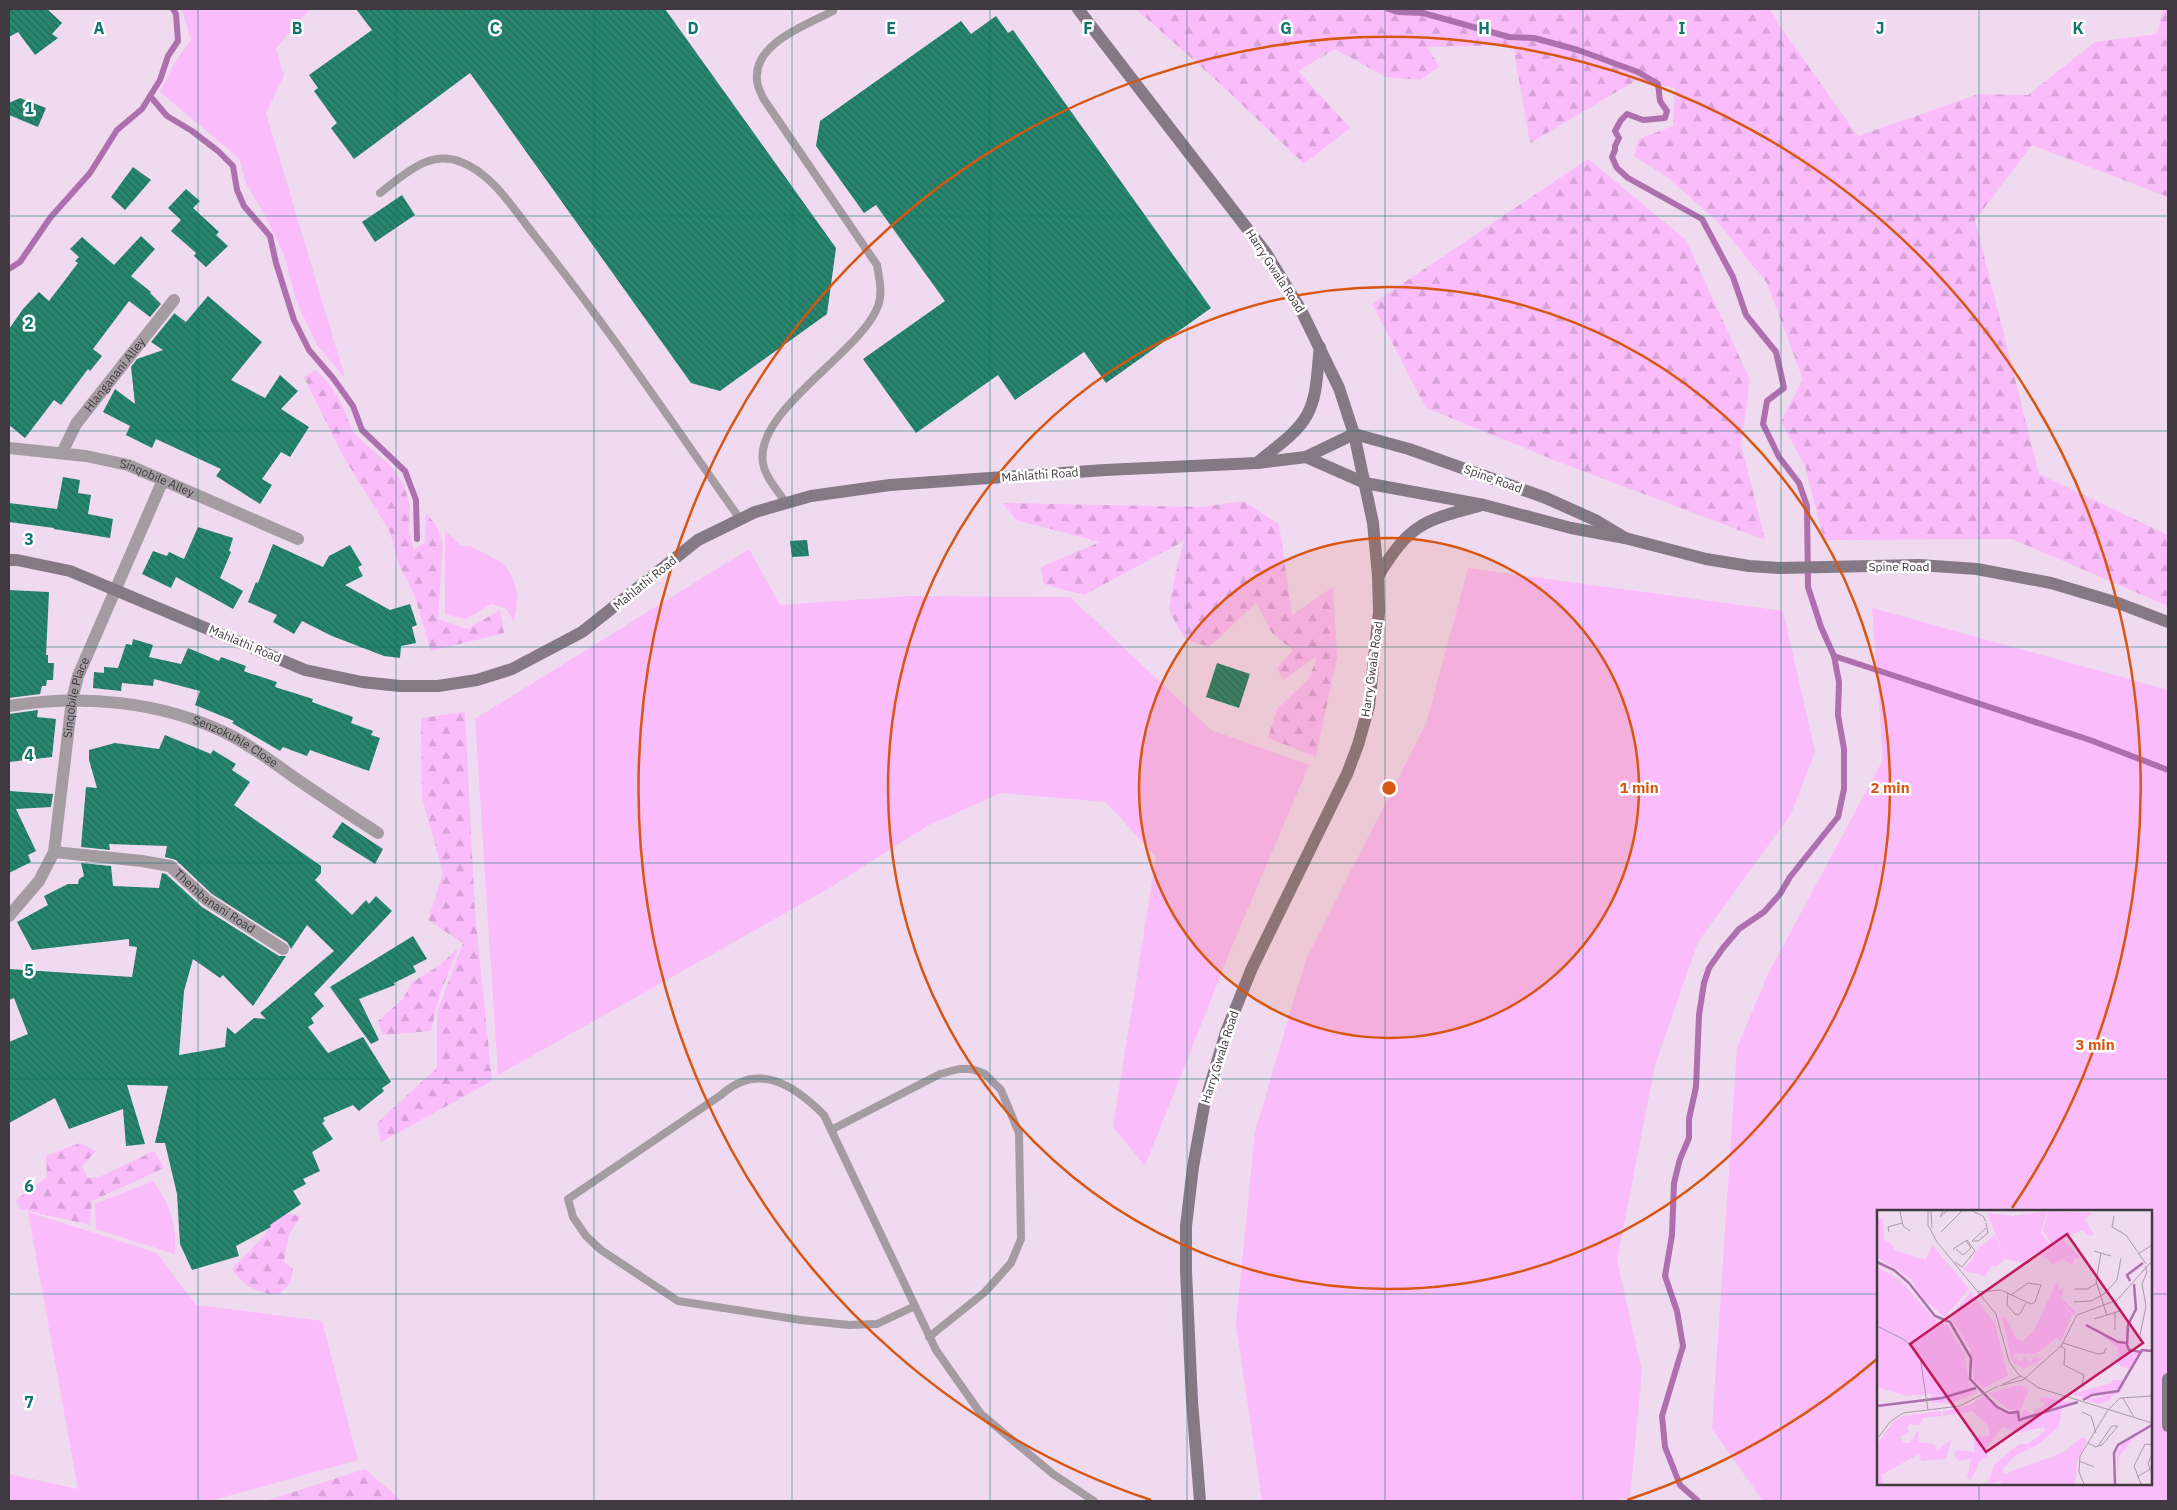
<svg xmlns="http://www.w3.org/2000/svg" width="2177" height="1510" font-family="'IBM Plex Sans',sans-serif">
<style>
.grass{fill:#fabcfa;fill-rule:evenodd}
.forest{fill:url(#forest-firs)}
.lines{fill:none;stroke-linecap:round;stroke-linejoin:round}
.stream{stroke:#ae6faf;stroke-width:6}
.building{fill:url(#building-back-hatch)}
.lane{stroke:#a49ba3;stroke-width:8}
.street{stroke:#a49ba3;stroke-width:12}
.secondary{stroke:#857985;stroke-width:12}
.grid{fill:none;stroke:#0f766e;stroke-width:1;stroke-opacity:0.55}
.ring{fill:none;stroke:#d75611;stroke-width:2.5}
.labels{text-anchor:middle;stroke-width:5;stroke-linejoin:round;paint-order:stroke}
.street-label{font-size:12px;fill:#413941;stroke:#fff}
.inset-river{fill:none;stroke:#ae6faf;stroke-width:2.5}
.inset-road{fill:none;stroke:#a99aa9;stroke-width:1}
.view{fill:#c2185b;fill-opacity:0.15;stroke:#c2185b;stroke-width:2.5}
.inset-edge{fill:none;stroke:#413941;stroke-width:2.5}
.grid-label{font-size:16px;text-anchor:middle;font-weight:bold;fill:#0f766e;stroke:#fff;stroke-width:5;stroke-linejoin:round;paint-order:stroke}
.centre{fill:#d75611;stroke:#fff;stroke-width:2.5}
.ring-label{font-size:15px;text-anchor:middle;font-weight:bold;fill:#d75611;stroke:#fff;stroke-width:5;stroke-linejoin:round;paint-order:stroke}
</style>
<defs>
<pattern id="forest-firs" width="22" height="20" patternUnits="userSpaceOnUse" patternTransform="scale(1.25)"><rect width="22" height="20" fill="#fabcfa"/><path d="M5 1l3.5 6h-7zM16 11l3.5 6h-7z" fill="#d8a2d8"/></pattern>
<pattern id="building-back-hatch" width="6" height="6" patternUnits="userSpaceOnUse" patternTransform="scale(1.25)"><rect width="6" height="6" fill="#27866f"/><path d="M-1 5l2 2M0 0l6 6M5-1l2 2" fill="none" stroke="#226958"/></pattern>
</defs>
<rect width="100%" height="100%" fill="#efdaef"/>
<g class="grass">
<path d="M182 9H310L276 48 284 75 266 113 345 378 317 345 296 300 284 254 264 213 246 184 239 158 160 92 175 62 191 40Z"/>
<path d="M445 531 462 546H470L504 564 511 575 518 595 514 621 505 608 491 604 466 619 445 614Z"/>
<path d="M749 549 780 605 909 596 1070 597 1211 730 1309 765 1235 939 1145 1166 1113 1127 1156 857 1106 802 1001 793 929 825 826 890 498 1075 475 719Z"/>
<path d="M1468 568 1783 611 1815 752 1791 814 1698 942 1655 1065 1617 1260 1642 1371 1630 1497 1613 1501H1262L1236 1324 1255 1132 1306 959 1426 724Z"/>
<path d="M1872 608 2168 690V1501H1763L1712 1429 1737 1048 1768 974 1883 760ZM1878 1211H2151V1484H1878Z"/>
<path d="M153 1181C171 1207 176 1222 175 1254L96 1229 95 1204Z"/>
<path d="M28 1212 157 1253 196 1305 322 1321 358 1460 210 1501H9V1474L78 1489Z"/>
</g>
<g class="forest">
<path d="M1136 9H1770L1777 22 1858 136 1979 94 2028 95 2095 42 2157 34 2163 9H2168V197L2032 145 1975 220 2039 474 2168 535V606L2012 539 1824 540 1805 466 1781 421 1803 379 1767 283 1717 221 1667 177 1634 156 1639 139 1673 126 1675 88 1635 81 1530 143 1513 45 1427 47 1439 66 1421 80 1386 77 1335 49 1298 71 1350 128 1304 164 1226 89Z"/>
<path d="M1588 159 1686 240 1750 380 1741 444 1765 540 1559 462 1426 408 1372 304Z"/>
<path d="M316 370 330 385 341 403 354 434 390 465 404 485 410 506 409 533 414 549 425 543 426 513 436 525 443 543 438 619 467 629 500 610 504 633 431 651 414 594 399 565 390 532 342 454 304 377Z"/>
<path d="M1243 501 1279 524 1292 615 1333 587 1337 657 1316 757 1268 738 1277 709 1309 679 1317 656 1283 680 1277 668 1293 650 1272 633 1256 603 1209 647 1185 639 1169 611 1175 576 1184 541 1084 595 1044 584 1041 567 1100 542 1016 520 1003 503 1202 507Z"/>
<path d="M465 712 475 913 492 1081 381 1142 377 1123 437 1068V1013L463 943 428 920 443 873 422 797 421 718Z"/>
<path d="M459 947 440 993 431 1031 383 1035 378 1021 403 999 412 982 440 965Z"/>
<path d="M80 1143 96 1151 82 1166 88 1178 99 1177 154 1151 164 1168 92 1201 90 1225 20 1209 16 1200 47 1177 46 1156Z"/>
<path d="M277 1213 301 1216 289 1234 284 1262 293 1268 290 1283 278 1295C256 1293 245 1287 232 1269L264 1236Z"/>
<path d="M365 1469 402 1501H265Z"/>
</g>
<g class="lines">
<g class="stream">
<path d="M1388 9 1398 12 1423 13 1509 37 1534 38 1578 50 1638 72 1658 84 1660 101 1667 111 1665 118 1643 120 1627 114 1621 120 1615 131 1619 138 1615 146V150L1612 157 1617 168 1628 178 1702 219 1733 277 1746 315 1776 352 1784 388 1767 401 1763 424 1779 457 1799 483 1807 506 1808 587 1821 627 1834 656 1839 682 1838 715 1844 749V789L1838 817 1790 877 1780 894 1764 912 1739 929 1723 948 1709 968 1704 983 1699 1015 1696 1087 1689 1119V1138L1680 1159 1674 1183 1672 1235 1665 1276 1677 1311 1683 1346 1662 1416 1665 1447 1680 1485 1698 1501"/>
<path d="M150 96 167 116 192 131 218 151 233 166 237 190 244 206 270 236 276 263 294 320 309 350 333 378 353 406 362 430 405 471 416 500 417 539"/>
<path d="M9 269 20 262 50 218 90 173 117 130 142 109 160 80 168 56 178 41 176 14 173 9"/>
<path d="M1834 656 2090 740 2168 770"/>
</g>
</g>
<g class="building">
<path d="M9 9H47L62 23 52 34 58 38 35 55 18 32 9 37Z"/>
<path d="M356 9H665L836 248 827 314 720 391 691 383 470 73 354 159 331 128 337 123 314 91 318 88 309 75 372 30Z"/>
<path d="M996 16 1008 33 1013 30 1211 308 1106 383 1084 352 1015 400 998 375 916 433 863 359 945 301 876 205 864 213 816 146 820 121 961 21 971 34Z"/>
<path d="M20 98 46 108 38 127 9 115V103Z"/>
<path d="M133 167 151 180 125 210 111 197Z"/>
<path d="M186 189 200 201 193 208 219 232 216 235 228 246 206 267 194 256 196 253 171 231 181 220 168 208Z"/>
<path d="M402 195 415 215 375 242 362 222Z"/>
<path d="M141 236 155 249 131 276 151 292 150 293 161 304 150 317 129 301 93 349 102 356 90 371 88 369 61 405 54 400 25 438 9 425V329L23 309 39 292 49 301 78 263 75 261 79 257 70 249 82 237 114 265Z"/>
<path d="M208 296 262 342 231 380 265 398 280 375 298 391 281 409 309 427 290 457 281 452 262 479 272 485 260 504 216 476 221 469 156 439 152 448 126 435 130 426 103 412 115 389 135 404 131 367 137 359 163 350 151 342 173 315 174 313 186 322Z"/>
<path d="M63 477 80 480 78 493 91 495 88 514 113 519 110 538 54 529V528L9 522V503L57 509Z"/>
<path d="M198 527 233 538 229 551 231 552 220 578 243 591 233 609 176 577 171 588 142 574 153 551 167 556 169 552 184 559Z"/>
<path d="M807 540 809 556 792 557 790 541Z"/>
<path d="M273 544 323 567 329 556 350 545 362 565 358 567 363 576 345 585 390 610 410 604 417 625 412 627 416 643 401 646 400 658 384 656 332 636 302 621 294 634 273 622 277 615 248 602 256 582 258 583Z"/>
<path d="M9 590 49 592 46 655H48V663H54L53 680H47L46 686H42L40 694 9 698Z"/>
<path d="M133 639 153 645 149 657 181 664 188 648 219 661 221 657 246 666 244 671 246 672 277 682 275 687 313 699 312 702 353 717 351 723 373 731 371 735 380 738 369 771 310 750 307 756 283 747 280 751 232 723 234 721 195 705 200 691 154 679 153 686 122 683 121 691 93 688 94 672 104 673V667L118 668 126 644 132 645Z"/>
<path d="M1217 663 1250 674 1239 708 1206 697Z"/>
<path d="M38 710 37 717 56 719 52 757 9 762V714Z"/>
<path d="M165 735 211 754 213 750 236 764 232 770 250 782 234 805 321 866V873L315 880 352 915 366 900 369 904 376 896 392 911 314 994 324 1006 311 1018 314 1023 308 1027 328 1053 363 1037 391 1082 382 1088 384 1091 359 1111 353 1105 323 1118 325 1121 322 1123 333 1139 312 1152 320 1171 303 1179 306 1184 293 1191 301 1204 270 1225 271 1227 236 1246 239 1256 192 1270 180 1244 177 1194 165 1143H155L168 1086 127 1085 145 1144 126 1146 123 1109 69 1129 55 1098 9 1123V1042L28 1034 14 998 9 1000V969L132 977 137 947 129 946V939L32 950 17 922 48 905 44 896 68 884H78L79 879 84 876 81 863 111 866 113 886 159 888 162 873 166 874 202 907 279 956H286L253 1006 223 975 220 978 193 959 184 991 179 1055 225 1047 227 1027 235 1034 254 1018 266 1019 260 1013 334 951 307 925 291 949 287 942 212 894 176 860 165 857 167 846 109 844 110 850 81 847 86 787 97 788 89 760V750L115 743 159 749Z"/>
<path d="M9 791 53 794 51 807 16 809 36 851 28 855 31 862 9 873Z"/>
<path d="M342 822 383 849 375 864 332 837Z"/>
<path d="M413 936 427 959 413 966 416 972 394 983 395 985 359 999 379 1040 371 1044 330 987Z"/>
</g>
<g class="lines">
<g class="lane">
<path d="M380 193C404 175 429 149 461 162 493 174 514 210 535 236 608 327 673 424 740 519"/>
<path d="M786 503C778 491 765 477 763 463 754 410 861 353 878 306 883 293 879 277 877 265L763 98C761 93 757 86 757 80 753 43 807 25 833 11"/>
<path d="M831 1130 940 1074 959 1069H972L985 1074 1001 1090 1019 1133 1021 1239 1011 1263 985 1292 929 1337"/>
<path d="M915 1306 877 1324 849 1325 801 1320 678 1301 601 1250 586 1236 573 1217 568 1199 721 1095C758 1061 794 1085 824 1115L936 1350 981 1414 1053 1474 1094 1501"/>
</g>
<g class="street">
<path id="s1" d="M9 448 86 456 128 465 298 539"/>
<path id="s2" d="M62 453 76 424 174 300"/>
<path id="s3" d="M9 706C82 694 161 701 228 734 252 746 274 763 295 778 323 797 350 815 378 833"/>
<path id="s4" d="M54 852 142 861 170 866 207 900 283 949"/>
<path id="s5" d="M9 916 39 881 54 852 72 700 78 676 163 480"/>
</g>
<g class="secondary">
<path d="M1078 9 1266 253 1301 310 1339 388 1354 434 1373 523 1378 576 1379 612 1369 706 1358 745 1347 774 1252 968 1226 1032 1204 1106 1193 1167 1186 1226V1271L1192 1401 1200 1501"/>
<path d="M1306 457 1365 483 1484 505 1571 528 1625 538 1706 559 1749 566 1779 568 1919 565 1977 569 2051 583 2118 603 2168 622"/>
<path d="M1257 463C1274 448 1296 435 1307 415 1318 396 1317 368 1320 347"/>
<path d="M9 560H17L70 571 305 670 362 682 400 686H438L477 680 512 669 582 632 698 540 755 512 811 496 890 485 1105 470 1257 463 1306 457 1354 434 1409 449 1546 498 1595 520 1625 538"/>
<path d="M1378 576C1410 524 1422 521 1479 506"/>
<path d="M2168 1379V1426"/>
</g>
</g>
<path class="grid" d="M198 9V1501M396 9V1501M594 9V1501M792 9V1501M990 9V1501M1187 9V1501M1385 9V1501M1583 9V1501M1781 9V1501M1979 9V1211M9 216H2168M9 431H2168M9 647H2168M9 863H2168M9 1079H2168M9 1294H1878M2151 1294H2168M1979 1484V1501"/>
<circle cx="1389" cy="788" r="250" fill="#d75611" fill-opacity=".12"/>
<g class="ring">
<circle cx="1389" cy="788" r="250"/>
<circle cx="1389" cy="788" r="501"/>
<path d="M1877 1359A751 751 0 0 1 1627 1500M1151 1500A751 751 0 1 1 2012 1208"/>
</g>
<g class="labels">
<g class="street-label">
<text transform="translate(1275 271) rotate(57)" y="4">Harry Gwala Road</text>
<text dy="4" stroke="none"><textPath href="#s2" startOffset="95">Hlanganani Alley</textPath></text>
<text transform="translate(1040 475) rotate(-4)" y="4">Mahlathi Road</text>
<text dy="4" stroke="none"><textPath href="#s1" startOffset="152">Sinqobile Alley</textPath></text>
<text transform="translate(1493 479) rotate(20)" y="4">Spine Road</text>
<text x="1899" y="571">Spine Road</text>
<text transform="translate(645 583) rotate(-39)" y="4">Mahlathi Road</text>
<text transform="translate(245 644) rotate(23)" y="4">Mahlathi Road</text>
<text transform="translate(1372 669) rotate(-82)" y="4">Harry Gwala Road</text>
<text dy="4" stroke="none"><textPath href="#s5" startOffset="235">Sinqobile Place</textPath></text>
<text dy="4" stroke="none"><textPath href="#s3" startOffset="234">Senzokuhle Close</textPath></text>
<text dy="4" stroke="none"><textPath href="#s4" startOffset="174">Thembanani Road</textPath></text>
<text transform="translate(1220 1057) rotate(-72)" y="4">Harry Gwala Road</text>
</g>
</g>
<g transform="translate(1877 1210)">
<rect width="275" height="275" fill="#efdaef"/>
<path d="M171 1 216 3 207 9 217 24 213 26 205 20 185 29 203 47 197 49 195 55 186 49 176 54 166 46 175 35 166 20ZM0 57 23 70 60 112 71 116 88 145 92 173 100 183 74 193H55L54 184 30 186 0 177ZM176 80 195 105 184 131 179 128 159 144H133L125 106 129 108 139 129 146 131 157 120ZM94 82 118 114 131 166 107 178 97 170 93 139 73 107ZM222 123 241 133 250 134 254 142 263 143 248 170 252 158 242 156 241 138Z" fill="#fabcfa"/>
<path d="M170 1 164 23 173 35 165 45 157 44 146 53 128 49 119 57 115 55 108 66 85 60 96 49 99 40 118 25 129 49 110 3 135 6ZM0 9H6L7 30 16 35 17 40 49 50 55 35 92 79 68 107 47 90 34 69 0 47ZM181 70 182 80 187 78 185 88 199 102 196 105 176 80ZM137 143 138 151 139 148 145 152 148 146 153 153 161 143 160 149 168 147 147 159 136 153 133 144ZM235 170H247L241 179 207 188 194 184 235 173ZM250 172 244 182 234 186V190L222 194 210 190 242 182ZM143 175 152 180 143 201 132 200 111 183ZM107 186 124 201 140 204 141 211 148 199 155 206 159 199 167 196 168 193 162 191 164 187 197 193 185 198 182 217 160 235 139 245 125 260 128 264 187 242 205 227 210 230 200 253 198 274H123L125 271 110 274 118 254 142 234H151L168 221 167 217 141 223 125 217 109 239 112 248 104 249 94 270 90 268 94 249 81 251 77 244 80 240 98 242 96 229 112 225V216L95 201 66 206V201L94 195ZM64 201 65 206 46 208 42 215 33 214 30 219 33 221 23 227 27 233H33L41 220 42 232 57 234 61 240 74 230 69 249 44 251 42 244 4 265 7 274H0V234L15 213 26 206ZM275 219 257 228 242 246 240 266V244L245 233Z" fill="#fabcfa"/>
<path class="inset-river" d="M0 52 17 60 32 73 58 106 73 112 94 148 93 169 120 197 132 203 141 202 142 210 201 192M253 71 250 65 266 53M257 74 259 99 251 115 250 135 252 140 264 142M209 115 241 132 250 133M206 190 215 185 241 181 265 140 275 141M0 196 65 188 99 178M238 274 237 243 241 235 275 215"/>
<path class="inset-road" d="M23 1 26 16 33 21M51 1V15L60 32 119 104 132 151 141 164 162 178 275 213M54 1 55 18M66 1 63 7 70 1M95 1 106 6 109 12M237 6 235 17 249 25 269 54M12 22 11 17 25 13M64 22 85 1M95 31H101L111 23 109 13M95 31 109 18M76 39 90 30 98 41 85 57 78 52M79 39 86 45 94 38 89 31M217 41 234 46M224 43 219 71 230 106M261 44 275 35M198 79H210L219 74M101 82 124 80 154 94 158 92 164 75 151 73 134 85M131 83 130 95 139 105 143 104 149 93M197 92 214 91 227 84 240 70 244 48M217 109 243 101M0 116 28 130 43 146 51 200M238 120V103M263 125 269 96 265 74 270 62 268 56M186 133 221 144 227 143 229 138M184 136 188 139 187 155 207 165 205 174M126 174 144 166M122 176 146 170 184 136 200 105 240 90 275 51M246 188 257 207M205 202 214 206 219 223M0 229 13 212 26 203 83 196 121 176M211 233 219 237 221 236H222L225 235 241 216H235L221 236M202 251 217 257M273 259 271 253 275 244M260 267 275 258M207 274 202 262 203 246 231 200 243 188 275 186M264 274 257 256 268 234 275 235"/>
<path class="view" d="M190 24 266 133 109 242 33 134Z"/>
<rect width="275" height="275" class="inset-edge"/>
</g>
<g class="grid-label">
<text x="99" y="34">A</text>
<text x="297" y="34">B</text>
<text x="495" y="34">C</text>
<text x="693" y="34">D</text>
<text x="891" y="34">E</text>
<text x="1088" y="34">F</text>
<text x="1286" y="34">G</text>
<text x="1484" y="34">H</text>
<text x="1682" y="34">I</text>
<text x="1880" y="34">J</text>
<text x="2078" y="34">K</text>
<text x="29" y="114">1</text>
<text x="29" y="329">2</text>
<text x="29" y="545">3</text>
<text x="29" y="761">4</text>
<text x="29" y="976">5</text>
<text x="29" y="1192">6</text>
<text x="29" y="1408">7</text>
</g>
<circle cx="1389" cy="788" r="8" class="centre"/>
<g class="ring-label">
<text x="1639" y="793">1 min</text>
<text x="1890" y="793">2 min</text>
<text x="2095" y="1050">3 min</text>
</g>
<rect width="2177" height="1510" fill="none" stroke="#413941" stroke-width="20"/>
</svg>
